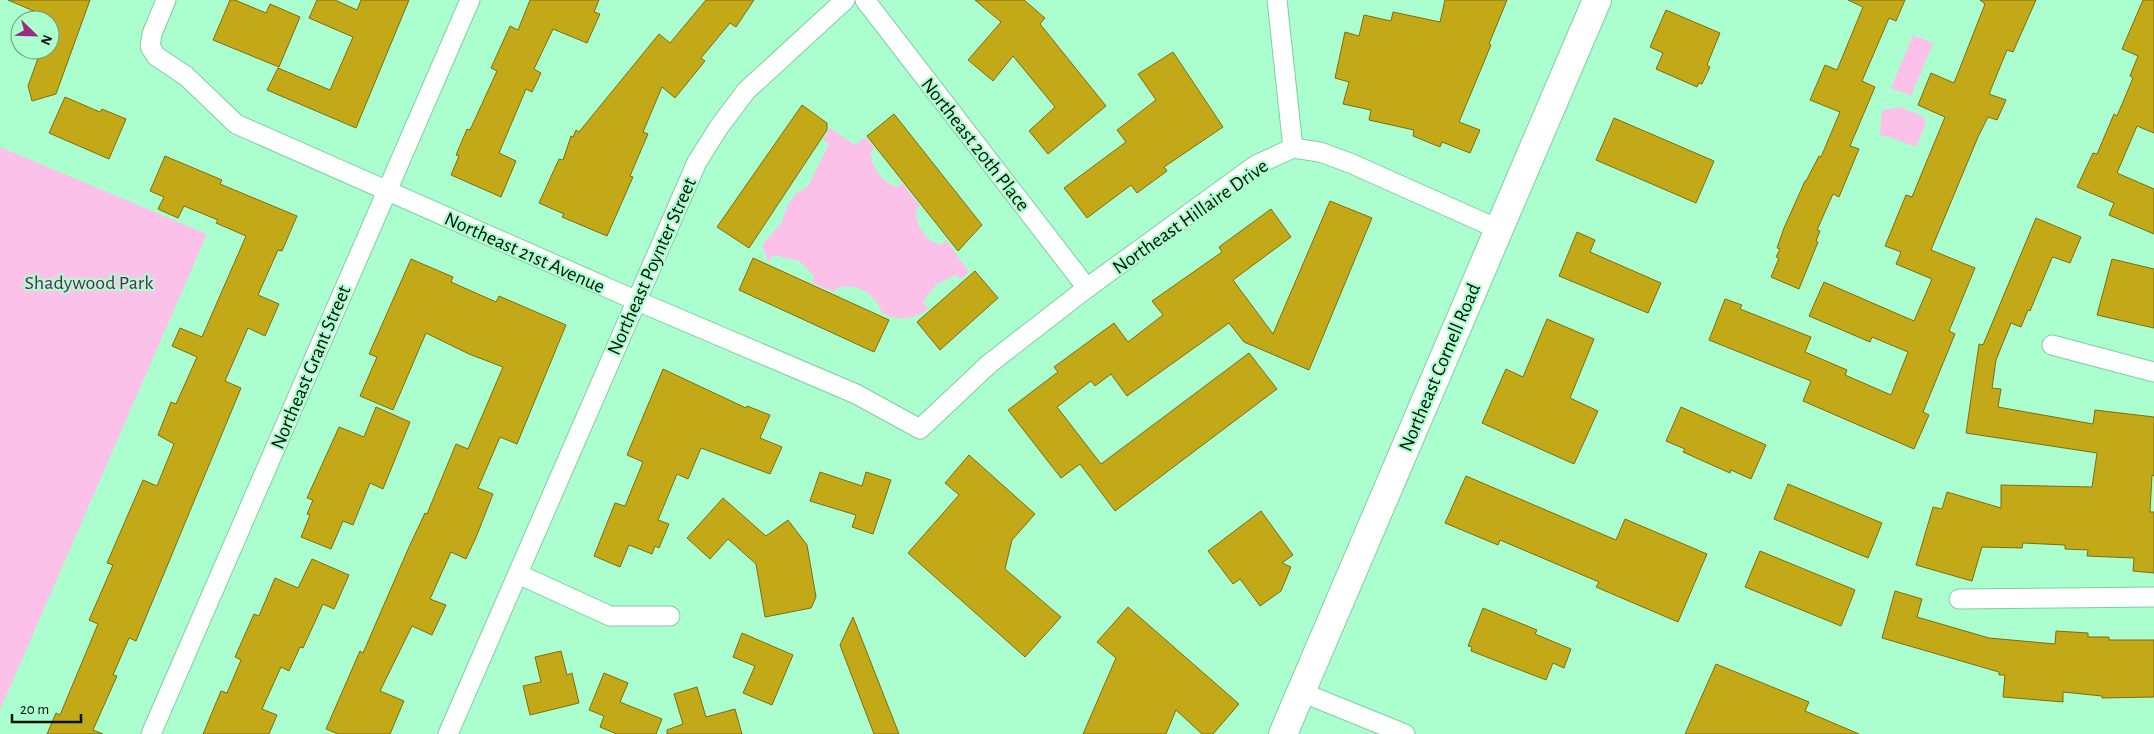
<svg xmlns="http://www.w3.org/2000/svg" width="2154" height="734" font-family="'Alegreya Sans',sans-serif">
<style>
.green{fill:#fbc1e9}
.building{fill:#c3a918;stroke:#7e6d10}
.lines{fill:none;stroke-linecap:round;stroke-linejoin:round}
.minor-casing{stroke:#7dcfa1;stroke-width:21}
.trunk-casing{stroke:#7dcfa1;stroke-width:30}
.minor{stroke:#fff;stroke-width:19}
.trunk{stroke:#fff;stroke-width:28}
.labels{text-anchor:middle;stroke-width:4.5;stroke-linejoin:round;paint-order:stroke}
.street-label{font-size:20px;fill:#001307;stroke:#abfecd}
.park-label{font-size:20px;fill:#6f185c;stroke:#abfecd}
</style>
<rect width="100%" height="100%" fill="#abfecd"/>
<g class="green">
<path d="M1913 35 1933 43 1911 96 1891 88Z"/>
<path d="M1900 107 1923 116 1926 124 1916 147 1890 137 1880 136 1882 110Z"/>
<path d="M830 128 855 145 865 137 875 148 870 153C874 169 880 181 897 187L902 183 920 206 916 210C916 226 925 240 940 245L946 240 969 272 961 279 956 275 937 284 923 301 928 309C911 320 901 322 882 313 875 293 859 284 838 287L835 292 812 283 814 276 799 261 773 255 769 263 762 245 781 223 788 205 795 194 808 186 829 144 823 140Z"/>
<path d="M0 147 207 234 0 710Z"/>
</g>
<g class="building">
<path d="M8 0H90L56 94 32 101 28 86 41 50H50V18Z"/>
<path d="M230 0H235L266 13 270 4 300 17 279 67 213 40Z"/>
<path d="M317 0H335L357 10 361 0H409L356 128 267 90 278 68 330 90 353 37 309 18Z"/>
<path d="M530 0H599L594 12 600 14 587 43 553 29 534 69 541 73 532 92 526 89 499 153 516 161 501 197 451 175 459 156 456 155 467 129 470 130 497 71 491 68 510 26 518 30Z"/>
<path d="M706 0H754L736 27 730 23 701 58 705 61 675 98 662 87 643 132 648 134 630 176 633 177 607 236 562 217 564 214 539 203 559 159 563 160 571 136 573 137 576 130 579 132 659 34 670 43Z"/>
<path d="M975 0H1024L1045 18 1040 24 1106 106 1048 154 1029 131 1055 107 1013 56 993 81 968 60 1001 22Z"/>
<path d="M1445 0H1507L1489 44 1491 45 1459 122 1480 130 1470 153 1442 142 1440 147 1413 136 1414 130 1369 120 1371 110 1343 104 1349 82 1335 78 1345 32 1359 36 1364 15 1391 21 1393 12 1440 22Z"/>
<path d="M1848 0H1905L1896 21 1889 18 1862 81 1875 87 1850 146 1859 149 1839 197 1833 194 1817 230 1820 231 1816 241 1818 242 1799 289 1771 277 1779 258 1776 257 1780 249 1777 248 1784 228 1805 181H1806L1819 156 1821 157 1840 112 1810 100 1825 65 1837 70 1863 7Z"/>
<path d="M1980 0H2036L2013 52 2007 50 1989 94 2006 100 1997 120 1988 117 1978 137 1931 250 1975 268 1949 331 1955 334 1923 412 1929 415 1914 449 1803 401 1811 381 1709 340 1725 299 1742 305 1740 309 1811 337 1805 352 1847 370 1845 375 1891 395 1908 352 1872 337 1870 342 1809 316 1824 282 1914 321 1932 279 1896 264 1901 252 1885 246 1906 195 1912 197 1945 117 1918 105 1931 73 1954 83 1985 4Z"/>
<path d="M2143 0H2154V133L2137 126 2117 173 2154 189V234L2109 215 2114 203 2077 187 2093 153 2097 154 2114 114 2117 116 2133 78 2130 76 2138 56 2122 49Z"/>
<path d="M1666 10 1720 33 1707 65 1710 67 1702 84 1699 83 1697 87 1656 69 1663 53 1650 47Z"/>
<path d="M1173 52 1223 127 1164 167 1167 171 1137 193 1131 185 1087 218 1064 188 1126 142 1117 130 1156 100 1138 74Z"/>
<path d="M65 97 100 112 102 109 126 119 109 159 49 133Z"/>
<path d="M802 105 827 123V130L749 248 717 227Z"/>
<path d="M894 114 982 225 958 251 867 136Z"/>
<path d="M1614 118 1714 161 1696 203 1596 160Z"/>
<path d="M165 156 222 180 220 184 297 216 282 251 278 250 258 295 279 304 265 336 248 328 225 381 241 388 136 641 129 638 113 675 117 676 93 730 103 734H47L56 713 60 715 98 624 89 620 113 565 107 563 143 480 157 486 174 444 158 435 171 402 176 404 197 357 172 346 180 328 202 337 246 236 216 223 218 220 184 206 178 218 158 209 164 197 150 191Z"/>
<path d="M1330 201 1372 218 1309 370 1244 342 1229 323 1127 396 1111 374 1095 386 1091 381 1057 407 1101 464 1249 353 1277 389 1115 511 1080 464 1061 478 1008 410 1058 372 1054 367 1114 323 1128 342 1163 315 1152 301 1222 252 1219 247 1271 209 1291 237 1233 280 1273 334Z"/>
<path d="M2036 218 2081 237 2070 263 2053 257 2052 258 2030 311 2028 310 2021 327 2011 323 1996 360 1992 388 2001 389 1998 407 2093 424 2095 410 2154 417V476L2152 475 2150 512H2154V573L2133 571 2134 558 2087 556 2088 550 2065 549V545L2023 543 2022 548 1982 547 1972 581 1916 565 1933 507 1942 509 1947 492 2001 508V485L2092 487 2097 453 1966 433 1979 344 1983 345Z"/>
<path d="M1577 232 1595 240 1590 252 1661 283 1648 313 1559 276Z"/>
<path d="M753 258 889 320 874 352 739 290Z"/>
<path d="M411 259 453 277 451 282 496 302 499 296 566 325 517 444 500 437 478 488 493 494 477 535 466 559 451 552 430 599 446 605 432 635 412 626 380 691 404 701 390 734H338L326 729 360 651 363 653 409 547 425 513 427 514 456 444 468 449 503 367 469 354 426 333 393 410 360 396 377 357 369 354Z"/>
<path d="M2112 259 2154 269V328L2097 315Z"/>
<path d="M975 271 998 298 940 350 917 322Z"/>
<path d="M1547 319 1594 339 1570 398 1598 411 1574 464 1482 423 1506 369 1523 377Z"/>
<path d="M663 369 746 408 747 406 770 415 760 438 782 447 770 474 701 448 688 479 677 474 658 520 669 524 659 548 655 546 652 554 629 545 620 567 594 556 615 503 625 506 643 462 627 455Z"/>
<path d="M376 407 410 422 383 489 370 483 353 525 343 521 331 549 301 537 310 515 307 514 313 500 307 498 339 427 364 437Z"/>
<path d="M1681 407 1766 445 1751 479 1731 470 1730 473 1683 452 1685 449 1666 441Z"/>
<path d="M969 455 1035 514 1012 540 1005 569 1061 617 1025 657 908 553 959 495 945 483Z"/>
<path d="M820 472 862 486 866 472 891 480 873 534 852 527 856 515 810 501Z"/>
<path d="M1466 476 1616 540 1625 519 1707 554 1678 622 1596 587 1599 582 1500 540 1498 545 1445 523Z"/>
<path d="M1788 484 1882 523 1868 558 1774 519Z"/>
<path d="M723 498 766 536 788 520 807 545 816 597 811 608 765 617 756 564 728 539 710 559 687 538Z"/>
<path d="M1261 511 1293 555 1282 563 1291 567 1281 591 1260 606 1240 579 1233 584 1208 551Z"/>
<path d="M1760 551 1855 590 1841 626 1745 587Z"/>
<path d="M312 559 349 575 334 609 323 604 303 648 300 647 289 671 281 667 262 709 277 715 269 734H203L221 691 227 693 241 660 235 657 254 614 259 616 275 578 298 588Z"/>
<path d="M1895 591 1922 599 1917 617 1989 638 2055 644 2056 631 2088 633V637H2109V640H2154V697L2102 698V696L2063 692V702L2003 697 2005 675H1999V672L1882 638Z"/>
<path d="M1128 607 1239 704 1213 734H1202L1176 710 1166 734H1083L1116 658 1097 642Z"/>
<path d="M1483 608 1537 630 1535 634 1571 649 1564 668 1553 663 1546 680 1471 651 1472 647 1468 646Z"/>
<path d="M853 617 899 734H874L840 645Z"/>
<path d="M742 633 793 655 772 705 743 693 755 666 733 657Z"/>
<path d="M561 651 567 675 572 673 579 703 530 715 523 686 541 682 535 657Z"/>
<path d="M1716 664 1809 702 1805 711 1859 734H1685Z"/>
<path d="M604 673 628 683 620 702 662 719 656 734H617L600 727 604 716 589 710Z"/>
<path d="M697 687 706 717 735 709 742 734H667V730L683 724 674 694Z"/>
</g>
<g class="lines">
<defs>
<g id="minor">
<path d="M166 0 152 34 150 46 156 56 186 76 236 124 635 300 856 394 920 429 989 364 1087 288 1256 165 1293 148 1320 152 1350 163 1498 229"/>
<path d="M865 0 1087 288"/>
<path d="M1277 0 1293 148"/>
<path d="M2052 345 2154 372"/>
<path d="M518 574 610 616H670"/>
<path d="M1959 599 2154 597"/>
<path d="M1301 692 1405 734"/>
<path d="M151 734 470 0"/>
<path d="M448 734 697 162 719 127 746 91 845 0"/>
</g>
<path id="trunk" d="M1283 734 1597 0"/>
</defs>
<use href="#minor" class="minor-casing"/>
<use href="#trunk" class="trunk-casing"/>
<use href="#minor" class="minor"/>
<use href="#trunk" class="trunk"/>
</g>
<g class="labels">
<g class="street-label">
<text transform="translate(976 144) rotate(52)" y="7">Northeast 20th Place</text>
<text transform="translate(1190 216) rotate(-35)" y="7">Northeast Hillaire Drive</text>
<text transform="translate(525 252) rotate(24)" y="7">Northeast 21st Avenue</text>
<text transform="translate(651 266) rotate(-66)" y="7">Northeast Poynter Street</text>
<text transform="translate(310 367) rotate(-67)" y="7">Northeast Grant Street</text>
<text transform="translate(1439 367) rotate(-67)" y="7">Northeast Cornell Road</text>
</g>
<g class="park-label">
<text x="89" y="289">Shadywood Park</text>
</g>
</g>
<g transform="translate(35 35) rotate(113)"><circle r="24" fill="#abfecd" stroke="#67a07e"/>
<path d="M0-4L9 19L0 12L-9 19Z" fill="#9d2985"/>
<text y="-8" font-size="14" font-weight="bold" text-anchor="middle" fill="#001307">N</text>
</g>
<path d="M12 714v8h69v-8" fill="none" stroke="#001307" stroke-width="2.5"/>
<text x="20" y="714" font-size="15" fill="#001307" stroke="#abfecd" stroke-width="4" paint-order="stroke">20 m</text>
</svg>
